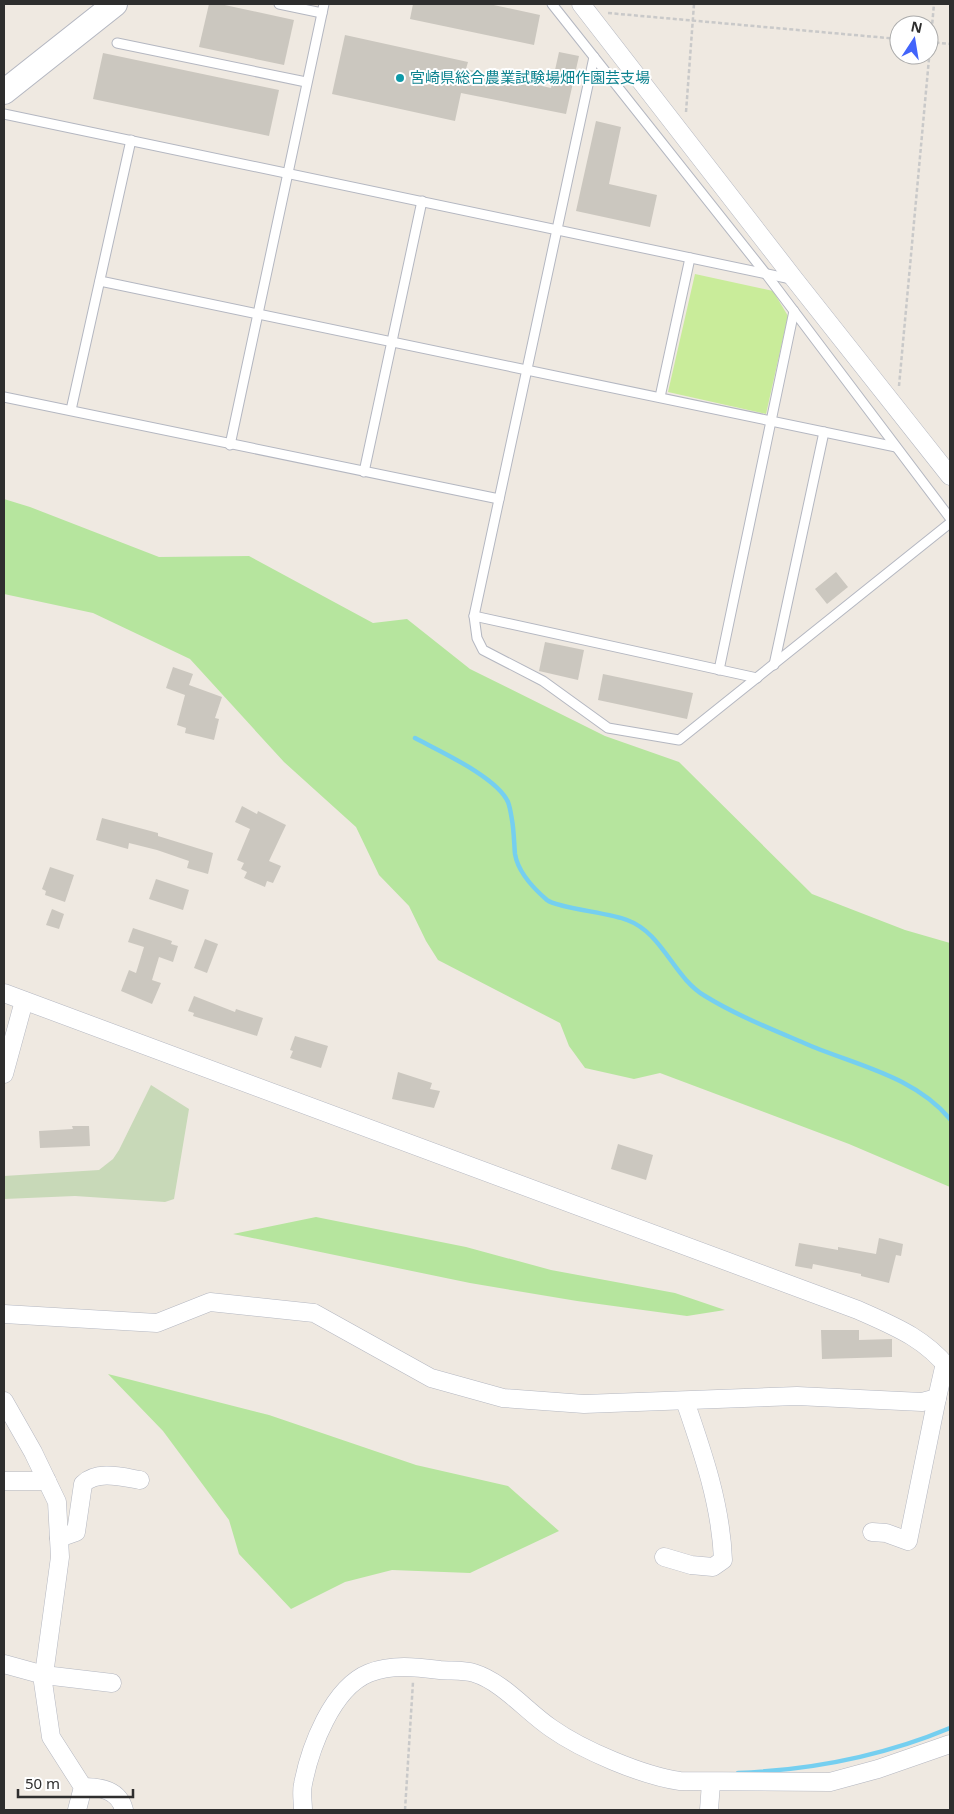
<svg xmlns="http://www.w3.org/2000/svg" width="954" height="1814" font-family="'Noto Sans','Noto Sans JP',sans-serif">
<style>
.green{fill:#b6e59e}
.cemetery{fill:#c8d9b8}
.pitch{fill:#c9ec9a}
.lines{fill:none;stroke-linecap:round;stroke-linejoin:round}
.stream{stroke:#75cff0;stroke-width:4.5}
.building{fill:#cbc7bf}
.lane-casing{stroke:#b4b7c1;stroke-width:11}
.street-casing{stroke:#b4b7c1;stroke-width:19}
.secondary-casing{stroke:#b4b7c1;stroke-width:26}
.path{stroke:#c9c9c9;stroke-width:2.5;stroke-dasharray:4 2.5;stroke-linecap:butt}
.lane{stroke:#fff;stroke-width:9}
.street{stroke:#fff;stroke-width:18}
.secondary{stroke:#fff;stroke-width:24}
.culture-dot{fill:#0f9aa8;stroke:#fff;stroke-width:2}
.labels{text-anchor:middle;stroke-width:4;stroke-linejoin:round;paint-order:stroke}
.culture-label{font-size:15px;fill:#0d838f;stroke:#fff;text-anchor:start}
</style>
<rect width="100%" height="100%" fill="#efe9e1"/>
<g class="green">
<path d="M4 499 30 507 159 557 249 556 373 623 407 619 470 669 605 736 679 762 812 894 905 930 950 943V1187L849 1144 660 1073 634 1079 585 1068 569 1046 560 1023 438 960 426 941 409 906 379 875 356 827 284 762 190 659 93 613 4 594Z"/>
<path d="M316 1217 466 1247 551 1270 675 1293 725 1310 687 1316 577 1301 470 1283 233 1234Z"/>
<path d="M108 1374 269 1415 416 1465 508 1486 559 1531 470 1573 392 1570 345 1582 291 1609 239 1554 229 1520 163 1431Z"/>
</g>
<path class="cemetery" d="M151 1085 189 1109 174 1199 165 1202 75 1196 4 1199V1176L99 1170 113 1159 119 1150Z"/>
<path class="pitch" d="M695 274 773 291 788 316 766 414 668 392Z"/>
<g class="lines">
<g class="stream">
<path d="M415 738C439 751 497 777 508 802 510 807 511 814 512 820 514 831 514 843 515 854 518 872 533 888 547 900 557 908 611 913 627 920 663 933 673 977 705 996 736 1015 771 1029 804 1043 854 1065 913 1075 950 1119"/>
<path d="M738 1773C811 1770 883 1756 950 1728"/>
</g>
</g>
<g class="building">
<path d="M209 4H220L294 20 284 65 199 47Z"/>
<path d="M413 4H489L540 15 534 45 410 19Z"/>
<path d="M345 35 468 62 466 69 551 88 559 52 579 56 566 114 461 93 455 121 332 94Z"/>
<path d="M103 53 279 90 269 136 93 99Z"/>
<path d="M596 121 621 127 609 184 657 195 650 227 576 211Z"/>
<path d="M836 572 848 587 827 604 815 589Z"/>
<path d="M545 642 584 650 578 680 539 671Z"/>
<path d="M173 667 193 674 189 685 222 697 215 718 219 719 214 740 185 733 186 728 177 725 185 695 166 688Z"/>
<path d="M603 674 693 693 687 719 598 700Z"/>
<path d="M242 806 257 814 258 811 286 825 269 861 281 866 273 883 267 881 265 887 244 878 247 872 241 869 244 863 237 860 250 829 235 822Z"/>
<path d="M102 818 158 833V836L213 853 208 874 187 868 189 861 157 850 129 843 128 849 96 840Z"/>
<path d="M50 867 74 875 65 902 45 895 46 891 42 889Z"/>
<path d="M156 879 189 890 183 910 149 899Z"/>
<path d="M52 909 64 914 59 929 46 925Z"/>
<path d="M133 928 172 941 171 944 178 946 173 962 159 957 152 980 161 983 152 1004 121 991 129 970 136 973 144 947 128 942Z"/>
<path d="M205 939 218 944 207 973 194 968Z"/>
<path d="M194 996 235 1012 236 1009 263 1018 257 1036 193 1016 194 1013 188 1011Z"/>
<path d="M295 1036 328 1046 321 1068 290 1058 293 1051 290 1050Z"/>
<path d="M398 1072 432 1083 430 1089 440 1091 434 1108 392 1099Z"/>
<path d="M72 1126H89L90 1146 40 1148 39 1131 73 1129Z"/>
<path d="M618 1144 653 1155 646 1180 611 1169Z"/>
<path d="M879 1238 903 1244 901 1256 896 1255 889 1283 861 1276V1274L813 1264 812 1269 795 1266 799 1243 838 1250V1247L876 1254Z"/>
<path d="M821 1330H859V1340L892 1339V1357L822 1359Z"/>
</g>
<g class="lines">
<defs>
<g id="lane">
<path d="M279 4 322 13"/>
<path d="M552 4 766 274 950 518"/>
<path d="M117 43 306 82"/>
<path d="M594 57 474 616 477 638 483 650 543 681 608 728 679 740 950 523"/>
<path d="M4 114 791 279"/>
<path d="M100 281 896 447"/>
<path d="M4 397 499 499"/>
<path d="M660 397 690 258"/>
<path d="M71 410 131 140"/>
<path d="M230 445 324 4"/>
<path d="M364 472 422 201"/>
<path d="M474 616 757 678"/>
<path d="M774 665 824 432"/>
<path d="M719 670 794 311"/>
</g>
<g id="street">
<path d="M581 4 795 280 950 476"/>
<path d="M4 993 858 1310C894 1326 925 1338 950 1370"/>
<path d="M4 1074 24 1001"/>
<path d="M4 1314 157 1323 210 1302 314 1313 431 1378 503 1398 584 1404 797 1396 922 1402 937 1398 945 1363"/>
<path d="M4 1401 33 1452 57 1502 60 1557 43 1682 51 1737 83 1787 77 1810"/>
<path d="M4 1481H47"/>
<path d="M872 1532 886 1533 908 1541 937 1398"/>
<path d="M59 1538 76 1532 83 1484C97 1470 122 1477 140 1480"/>
<path d="M664 1557 691 1565 713 1567 723 1560C721 1505 703 1453 685 1401"/>
<path d="M4 1664 44 1675 112 1683"/>
<path d="M83 1787C101 1787 119 1790 124 1810"/>
<path d="M303 1810C303 1802 301 1792 303 1784 310 1748 332 1688 369 1673 392 1664 416 1667 440 1670 451 1671 464 1670 474 1673 503 1682 526 1711 551 1728 582 1750 643 1776 680 1781L830 1782 878 1769 950 1744"/>
<path d="M709 1810 711 1783"/>
</g>
<path id="secondary" d="M4 92 115 4"/>
</defs>
<use href="#lane" class="lane-casing"/>
<use href="#street" class="street-casing"/>
<use href="#secondary" class="secondary-casing"/>
<g class="path">
<path d="M608 13 899 39"/>
<path d="M929 42 950 44"/>
<path d="M686 112 694 4"/>
<path d="M899 386 934 4"/>
<path d="M405 1810 413 1682"/>
</g>
<use href="#lane" class="lane"/>
<use href="#street" class="street"/>
<use href="#secondary" class="secondary"/>
</g>
<circle class="culture-dot" cx="400" cy="78" r="5"/>
<g class="labels">
<g class="culture-label">
<text x="410" y="83">宮崎県総合農業試験場畑作園芸支場</text>
</g>
</g>
<rect width="954" height="1814" fill="none" stroke="#2e2e2e" stroke-width="10"/>
<g transform="translate(914 40) rotate(12)"><circle r="24" fill="#ffffff" stroke="#ababab"/>
<path d="M0-4L9 19L0 12L-9 19Z" fill="#4264fb"/>
<text y="-8" font-size="14" font-weight="bold" text-anchor="middle" fill="#2e2e2e">N</text>
</g>
<path d="M18 1789v8h115v-8" fill="none" stroke="#2e2e2e" stroke-width="2.5"/>
<text x="25" y="1789" font-size="15" fill="#2e2e2e" stroke="#ffffff" stroke-width="4" paint-order="stroke">50 m</text>
</svg>
